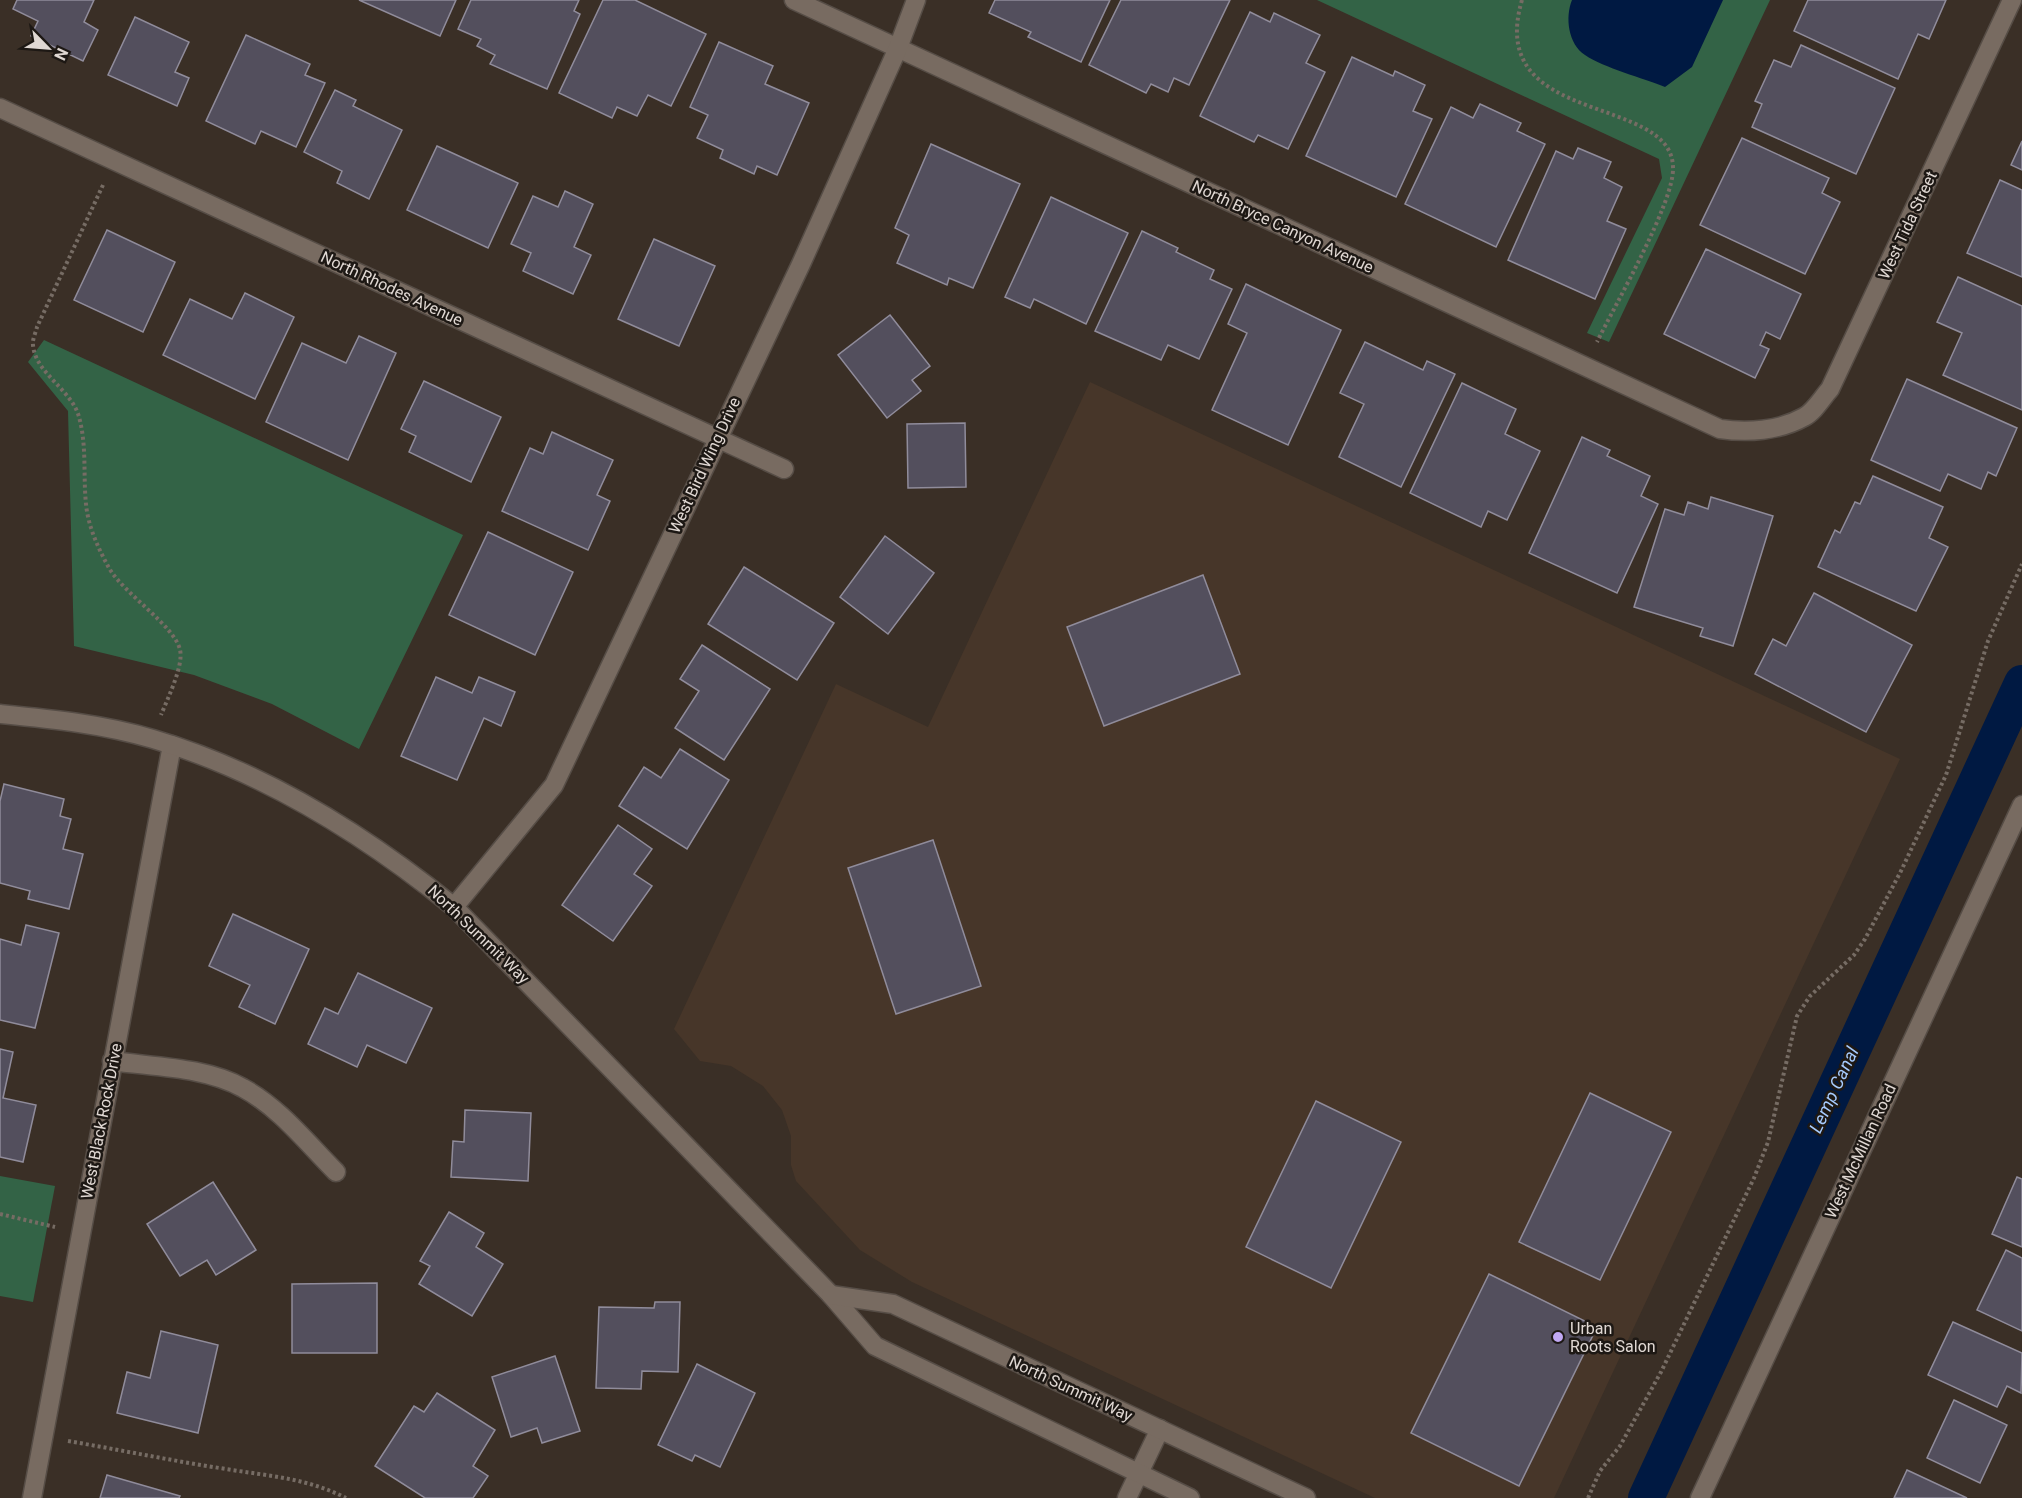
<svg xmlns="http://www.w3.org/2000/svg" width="2022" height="1498" font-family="Roboto,sans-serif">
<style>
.built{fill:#473629}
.green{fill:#336346}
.water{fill:#001942}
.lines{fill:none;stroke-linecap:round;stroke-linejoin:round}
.canal{stroke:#001942;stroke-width:36}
.building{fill:#534f5d;stroke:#908c9b;stroke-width:1.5}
.street-casing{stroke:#564d46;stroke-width:21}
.secondary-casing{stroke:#564d46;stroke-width:21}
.path{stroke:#766c64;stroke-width:4;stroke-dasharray:3 3;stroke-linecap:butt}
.street{stroke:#786b61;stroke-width:18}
.secondary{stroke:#786b61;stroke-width:18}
.poi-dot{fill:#c1a8f3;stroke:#1d1814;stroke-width:2}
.labels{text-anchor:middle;stroke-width:5;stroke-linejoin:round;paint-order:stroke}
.street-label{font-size:16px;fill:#e0d8d3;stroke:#1d1814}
.poi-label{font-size:16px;fill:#e0d8d3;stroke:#1d1814;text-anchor:start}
.water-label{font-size:18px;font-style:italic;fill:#a6cbfe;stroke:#1d1814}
</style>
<rect width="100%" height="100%" fill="#3a2f26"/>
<path class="built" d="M1090 382 1900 759 1554 1498H1375L912 1282 860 1250 796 1181 791 1165V1136L782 1110 763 1086 731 1066 700 1061 674 1029 836 684 928 727Z"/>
<g class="green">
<path d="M1317 0H1770L1609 342 1587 333 1662 178 1659 159Z"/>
<path d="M44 340 463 535 359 749 272 704 194 675 74 646 68 411 28 362Z"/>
<path d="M0 1176 55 1186 33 1302 0 1296Z"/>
</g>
<path class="water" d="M1572 0H1723L1692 67 1665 87C1643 78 1604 68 1585 55 1568 44 1565 17 1572 0Z"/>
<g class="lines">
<path class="canal" d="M1646 1498 2022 683"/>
</g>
<g class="building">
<path d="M17 0H94L84 22 98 30 83 61 31 36 38 21 13 9Z"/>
<path d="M359 0H456L440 36Z"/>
<path d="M471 0H579L574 11 580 14 547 89 490 64 495 55 477 46 481 39 458 29Z"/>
<path d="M603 0H635L706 34 671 106 648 95 637 116 617 107 612 118 559 93Z"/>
<path d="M995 0H1110L1081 62 1028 37 1031 32 989 13Z"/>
<path d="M1121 0H1230L1189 85 1174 78 1168 92 1151 84 1146 93 1089 65Z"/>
<path d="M1808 0H1946L1929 39 1918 34 1898 79 1794 31Z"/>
<path d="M1250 12 1270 22 1274 13 1320 35 1306 63 1325 72 1288 149 1258 135 1254 142 1200 116Z"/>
<path d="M135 17 189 42 175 72 189 78 177 106 108 75Z"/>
<path d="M246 35 310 64 305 75 325 83 296 147 261 131 255 144 206 121Z"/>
<path d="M719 42 773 66 765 84 809 103 777 175 757 166 754 174 720 158 723 150 697 138 708 115 690 107Z"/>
<path d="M1801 45 1895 88 1856 174 1752 127 1762 104 1755 101 1774 60 1791 67Z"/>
<path d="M1352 57 1393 76 1395 71 1425 85 1413 111 1432 119 1396 197 1306 156Z"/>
<path d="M335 90 356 100 353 106 402 130 369 199 337 183 342 171 304 152Z"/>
<path d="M1480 104 1521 123 1517 131 1545 144 1496 247 1405 204 1451 107 1473 118Z"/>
<path d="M1742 138 1829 178 1822 193 1840 202 1805 274 1700 225Z"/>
<path d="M2022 141V170L2011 165Z"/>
<path d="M931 144 1020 184 973 288 949 278 947 285 897 263 909 235 895 228Z"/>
<path d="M437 146 518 183 488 248 407 210Z"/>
<path d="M1578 148 1611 162 1604 178 1622 187 1607 221 1626 229 1595 299 1508 260 1556 151 1573 159Z"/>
<path d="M2000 180 2022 190V277L1967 253Z"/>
<path d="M565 191 593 204 574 247 591 255 573 294 523 271 531 253 511 244 533 196 558 207Z"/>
<path d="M1051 197 1128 233 1086 324 1034 299 1030 308 1005 297Z"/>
<path d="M107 230 175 262 143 332 74 300Z"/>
<path d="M1142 231 1178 248 1176 252 1214 270 1210 279 1232 289 1199 359 1168 345 1161 360 1095 331Z"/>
<path d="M654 239 715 266 679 346 618 319Z"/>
<path d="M1706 249 1801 294 1780 339 1766 332 1760 345 1769 349 1755 378 1664 334Z"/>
<path d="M1958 277 2022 306V410L1943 375 1962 333 1937 322Z"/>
<path d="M1246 284 1341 330 1288 445 1212 410 1247 333 1228 324Z"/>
<path d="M245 293 294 317 255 399 163 355 190 299 232 319Z"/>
<path d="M890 315 930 366 912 380 921 391 887 418 838 355Z"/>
<path d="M359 336 396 353 348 460 266 422 302 343 346 363Z"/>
<path d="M1365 342 1423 370 1427 361 1455 374 1401 487 1339 457 1364 404 1340 393Z"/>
<path d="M1907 379 2017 428 1996 476 1988 472 1981 489 1948 474 1940 491 1871 460Z"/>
<path d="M424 381 501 417 471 482 409 452 416 436 401 429Z"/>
<path d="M1462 383 1516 409 1505 434 1540 451 1507 520 1488 511 1481 527 1410 493Z"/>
<path d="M965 423 966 487 908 488 907 424Z"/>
<path d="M552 432 613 460 597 495 610 501 588 550 502 511 530 448 543 454Z"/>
<path d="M1582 437 1610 450 1607 456 1650 476 1641 496 1658 504 1617 593 1529 553Z"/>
<path d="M1873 476 1943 507 1929 538 1948 547 1916 611 1818 567 1835 530 1840 533 1855 502 1860 504Z"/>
<path d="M1711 497 1773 516 1733 646 1700 636 1703 628 1634 607 1665 509 1684 515 1688 502 1708 509Z"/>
<path d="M488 532 573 572 535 655 449 615Z"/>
<path d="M885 536 934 573 888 634 840 597Z"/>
<path d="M744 567 834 623 797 680 708 624Z"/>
<path d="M1203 575 1240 674 1104 726 1067 627Z"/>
<path d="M1814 593 1912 645 1866 732 1755 674 1773 639 1786 646Z"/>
<path d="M702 645 770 689 724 760 675 728 699 691 680 679Z"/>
<path d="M436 677 472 693 479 677 515 692 501 726 484 718 457 780 401 756Z"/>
<path d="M680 749 729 780 687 849 619 806 644 767 661 778Z"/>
<path d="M4 784 64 799 60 816 71 819 63 849 83 854 69 909 28 899 30 891 0 883V801Z"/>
<path d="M618 825 652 849 634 874 652 886 613 941 562 905Z"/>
<path d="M933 840 981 986 896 1014 848 868Z"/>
<path d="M233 914 309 949 275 1024 239 1007 250 985 209 966Z"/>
<path d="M26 925 59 933 35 1028 0 1020V939L21 945Z"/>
<path d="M358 973 432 1008 406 1063 367 1045 357 1067 308 1044 325 1008 338 1014Z"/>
<path d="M0 1049 13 1052 3 1098 36 1105 23 1162 0 1157Z"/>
<path d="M1590 1093 1671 1132 1600 1280 1519 1242Z"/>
<path d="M1316 1101 1401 1142 1331 1288 1246 1247Z"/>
<path d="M465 1110 531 1113 528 1181 451 1177 453 1141 464 1142Z"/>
<path d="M2017 1177 2022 1179V1247L1992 1234Z"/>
<path d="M213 1182 256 1250 216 1275 207 1260 180 1276 147 1224Z"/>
<path d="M449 1212 484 1233 476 1247 503 1264 472 1316 419 1284 430 1266 420 1261Z"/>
<path d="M2006 1250 2022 1258V1331L1977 1310Z"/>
<path d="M1489 1274 1597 1327 1519 1486 1411 1433Z"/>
<path d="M377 1283V1353H292V1284Z"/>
<path d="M655 1302H680L678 1372 642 1371 641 1389 596 1388 599 1307 654 1308Z"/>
<path d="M1953 1322 2022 1353 2021 1393 2007 1386 1997 1407 1928 1375Z"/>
<path d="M161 1331 218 1345 198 1433 117 1413 127 1372 150 1378Z"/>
<path d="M555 1356 580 1431 542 1443 537 1428 511 1437 492 1377Z"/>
<path d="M697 1364 755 1393 720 1467 695 1455 692 1461 658 1445Z"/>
<path d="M437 1393 495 1430 473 1466 488 1476 473 1498H425L375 1466 414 1406 424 1412Z"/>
<path d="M1954 1400 2007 1425 1980 1483 1927 1458Z"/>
<path d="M1907 1470 1967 1498H1894Z"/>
<path d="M107 1475 180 1496 179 1498H100Z"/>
</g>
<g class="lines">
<defs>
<g id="street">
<path d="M794 0 1720 429C1747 433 1779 431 1804 417 1814 412 1822 398 1830 389L2012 0"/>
<path d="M0 108 784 469"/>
<path d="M454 907 554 785 801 264 898 48 916 0"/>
<path d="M112 1061C154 1067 206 1067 243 1088 279 1107 308 1144 336 1172"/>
<path d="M32 1498 172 745"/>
<path d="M1127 1498 1160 1429"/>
</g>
<g id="secondary">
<path d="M0 714C51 719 103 724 153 739 265 772 364 834 454 907L831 1295 875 1346 1190 1498"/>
<path d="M831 1295 893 1304 1306 1498"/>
<path d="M1700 1498 2022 805"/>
</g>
</defs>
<use href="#street" class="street-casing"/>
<use href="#secondary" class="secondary-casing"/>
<g class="path">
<path d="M1522 0C1484 128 1673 93 1673 168 1674 203 1615 305 1597 342"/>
<path d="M103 185 37 327C36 332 32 340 33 345 35 373 72 390 79 417 87 446 83 475 86 504 88 526 98 548 109 568 124 594 175 626 180 650 184 665 167 700 161 715"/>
<path d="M0 1214 55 1227"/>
<path d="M68 1441C121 1450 173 1461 226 1469 268 1476 307 1478 346 1498"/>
<path d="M1588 1498 1600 1471 1620 1446 1661 1372 1754 1178 1768 1142 1797 1016 1810 996 1854 955 1865 939 1901 871 1946 775 1988 641 2022 564"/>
</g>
<use href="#street" class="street"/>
<use href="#secondary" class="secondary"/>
</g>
<circle class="poi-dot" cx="1558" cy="1337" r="6"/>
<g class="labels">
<g class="street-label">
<text transform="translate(1907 225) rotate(-65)" y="6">West Tida Street</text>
<text transform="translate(1283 226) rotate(25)" y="6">North Bryce Canyon Avenue</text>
<text transform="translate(392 288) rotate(25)" y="6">North Rhodes Avenue</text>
<text transform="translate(704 465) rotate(-65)" y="6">West Bird Wing Drive</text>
<text transform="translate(479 934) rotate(44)" y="6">North Summit Way</text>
<text transform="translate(101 1121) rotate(-79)" y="6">West Black Rock Drive</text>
<text transform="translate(1860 1151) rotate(-65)" y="6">West McMillan Road</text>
<text transform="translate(1071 1388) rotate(25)" y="6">North Summit Way</text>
</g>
<g class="poi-label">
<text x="1570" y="1334">Urban<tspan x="1570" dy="18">Roots Salon</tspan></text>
</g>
<g class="water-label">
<text transform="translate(1834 1090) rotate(-65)" y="6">Lemp Canal</text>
</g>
</g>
<g transform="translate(48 48) rotate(115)" stroke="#1d1814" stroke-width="4.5" paint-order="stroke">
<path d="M0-4.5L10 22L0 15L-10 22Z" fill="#e0d8d3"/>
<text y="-9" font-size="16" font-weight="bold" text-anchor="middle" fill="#e0d8d3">N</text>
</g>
</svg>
